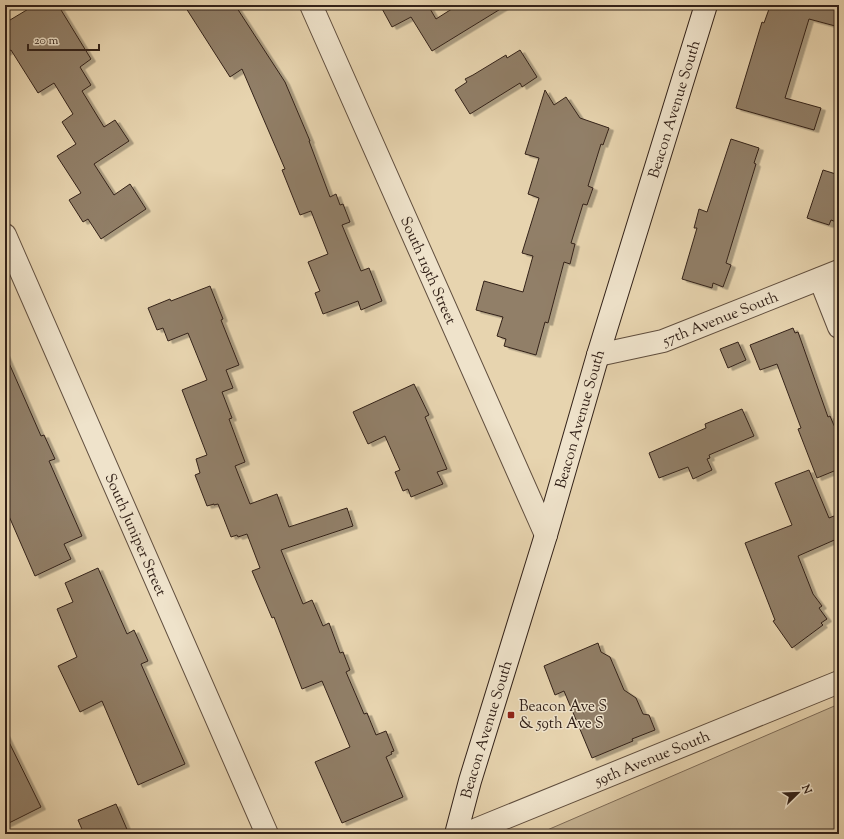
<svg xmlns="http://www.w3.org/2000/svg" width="844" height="839" font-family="'Sorts Mill Goudy',serif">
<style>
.green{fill:#c8b696;stroke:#7e6c58}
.building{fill:#917f67;stroke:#332219;filter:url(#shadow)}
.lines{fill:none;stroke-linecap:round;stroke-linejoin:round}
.street-casing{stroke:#604e3e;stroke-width:24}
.secondary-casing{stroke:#332219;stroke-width:24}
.street{stroke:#efe3cb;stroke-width:22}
.secondary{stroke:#efe3cb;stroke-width:22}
.poi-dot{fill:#8f2418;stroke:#efe3cb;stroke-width:1.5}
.labels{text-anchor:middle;stroke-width:3;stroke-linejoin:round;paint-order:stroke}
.street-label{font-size:15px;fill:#332219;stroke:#efe3cb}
.poi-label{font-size:15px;fill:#332219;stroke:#efe3cb;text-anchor:start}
</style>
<defs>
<filter id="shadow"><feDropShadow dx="4.5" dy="2.5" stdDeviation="0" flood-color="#0004"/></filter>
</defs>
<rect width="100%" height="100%" fill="#e7d4af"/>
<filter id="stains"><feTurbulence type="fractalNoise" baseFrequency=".005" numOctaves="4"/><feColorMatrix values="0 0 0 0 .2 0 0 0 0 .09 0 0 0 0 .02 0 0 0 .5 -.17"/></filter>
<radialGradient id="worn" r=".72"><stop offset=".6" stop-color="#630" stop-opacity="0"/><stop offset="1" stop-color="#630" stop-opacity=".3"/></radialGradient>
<path class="green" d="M839 704V834H538Z"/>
<g class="building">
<path d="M35 5H58L91 59 80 67 91 85 82 91 104 127 115 120 129 141 94 164 114 195 130 184 146 209 101 239 88 219 83 222 69 200 81 193 57 156 76 144 62 122 73 114 54 83 38 93 11 50 5 53V23Z"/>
<path d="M184 5H235L285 82 310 141H309L330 197 336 194 340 205 343 204 350 222 342 225 361 271 369 268 382 301 361 310 358 301 323 314 315 293 320 291 308 262 328 254 311 211 300 215 282 170 285 169 242 69 230 77Z"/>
<path d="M380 5H432L429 7 436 19 458 5H507L432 51 411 17 392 27Z"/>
<path d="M773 5H839V27L809 19 785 98 821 108 814 130 736 108 762 22 764 23 769 9H772Z"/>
<path d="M520 50 537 77 522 87 520 83 470 114 455 90 467 82 465 79 473 75 506 55 507 58Z"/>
<path d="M545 90 554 105 566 97 580 118 609 128 603 145 601 144 588 186 593 188 587 205 583 204 571 243 575 244 570 264 564 262 548 323 545 322 536 355 504 346 506 339 497 336 503 317 476 310 484 281 523 292 533 256 522 253 539 198 528 194 539 158 525 154Z"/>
<path d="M731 139 759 148 754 163 756 164 726 263 731 265 723 287 713 283 712 288 682 279 697 228H694L699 209 707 212Z"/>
<path d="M823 170 839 175V223L831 220 829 225 807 218Z"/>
<path d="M210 286 223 319 221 320 239 365 226 370 233 388 222 392 232 418 229 419 245 462 235 466 250 504 277 494 289 527 347 508 353 526 281 550 303 604 312 600 323 626 329 623 340 653 343 652 350 670 346 672 364 714 367 713 376 735 386 731 394 751 391 752 392 754 386 757 403 797 342 823 315 762 350 747 322 681 302 689 274 617 272 618 252 571 260 568 247 534 238 537 237 535 231 537 218 504 214 505V504L207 506 195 475 200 473 196 459 207 455 182 390 207 380 188 333 168 341 163 328 157 330 148 308 170 299 171 301Z"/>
<path d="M793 328 795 333 798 332 828 417 830 416 839 437V469L817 478 798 429 801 428 777 364 760 370 750 345Z"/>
<path d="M738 342 746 360 728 368 720 349Z"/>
<path d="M5 354 41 436 44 435 55 459 49 461 82 536 64 544 71 559 35 576 5 507Z"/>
<path d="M414 384 429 415 425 417 447 469 437 472 443 484 411 497 408 489 403 491 395 472 400 470 385 436 368 444 353 412Z"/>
<path d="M742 409 754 436 709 455 710 458 707 459 712 470 693 479 688 467 659 478 649 453 706 428 705 424Z"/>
<path d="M809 470 829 518 839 514V538L798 556 813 594 822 606 819 608 827 619 821 623 823 625 792 648 773 621 775 620 745 543 792 525 775 483Z"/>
<path d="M98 568 127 634 134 630 148 661 141 664 185 764 138 785 102 701 80 712 58 666 77 657 57 609 73 602 65 583Z"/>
<path d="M598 643 601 652 610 657 624 690 636 698 643 714 649 715 655 730 632 739 633 741 592 758 564 691 555 695 544 666Z"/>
<path d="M5 734 41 807 5 825Z"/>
<path d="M116 804 129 834H84L78 820Z"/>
</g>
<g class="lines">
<defs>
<g id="street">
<path id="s1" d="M311 5 546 535"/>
<path id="s2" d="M5 235 267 834"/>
<path d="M820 279 839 327"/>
<path id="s3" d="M598 355 663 341 839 271"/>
<path id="s4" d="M465 834 839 682"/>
</g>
<g id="secondary">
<path id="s5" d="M456 834 470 781 546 535 598 355 706 5"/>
</g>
</defs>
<use href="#street" class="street-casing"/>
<use href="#secondary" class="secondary-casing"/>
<use href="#street" class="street"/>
<use href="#secondary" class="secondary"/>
</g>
<rect class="poi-dot" x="507" y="711" width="8" height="8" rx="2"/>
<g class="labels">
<g class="street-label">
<text dy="5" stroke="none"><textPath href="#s5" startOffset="757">Beacon Avenue South</textPath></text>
<text dy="5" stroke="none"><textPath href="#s1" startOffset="290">South 119th Street</textPath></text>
<text dy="5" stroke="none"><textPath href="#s3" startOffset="128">57th Avenue South</textPath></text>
<text dy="5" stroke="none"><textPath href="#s5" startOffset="433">Beacon Avenue South</textPath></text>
<text dy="5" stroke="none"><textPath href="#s2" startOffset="327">South Juniper Street</textPath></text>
<text dy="5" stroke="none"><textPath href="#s5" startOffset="109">Beacon Avenue South</textPath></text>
<text dy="5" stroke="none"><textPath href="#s4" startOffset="202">59th Avenue South</textPath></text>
</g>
<g class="poi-label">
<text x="519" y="711">Beacon Ave S<tspan x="519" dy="17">&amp; 59th Ave S</tspan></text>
</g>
</g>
<rect width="844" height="839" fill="none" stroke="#e7d4af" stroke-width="20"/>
<rect x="6" y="6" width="832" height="827" fill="none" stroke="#332219" stroke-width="2"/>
<rect x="10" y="10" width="824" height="819" fill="none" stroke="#332219"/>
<g transform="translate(798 793) rotate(67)" stroke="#efe3cb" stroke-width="3" paint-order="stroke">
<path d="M0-3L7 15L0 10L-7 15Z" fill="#332219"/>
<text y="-6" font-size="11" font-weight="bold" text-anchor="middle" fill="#332219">N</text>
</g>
<path d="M28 44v6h71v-6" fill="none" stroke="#332219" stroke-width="2"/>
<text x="34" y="44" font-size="12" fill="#332219" stroke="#efe3cb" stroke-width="3" paint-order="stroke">20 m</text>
<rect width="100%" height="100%" filter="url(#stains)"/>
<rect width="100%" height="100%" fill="url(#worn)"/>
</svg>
